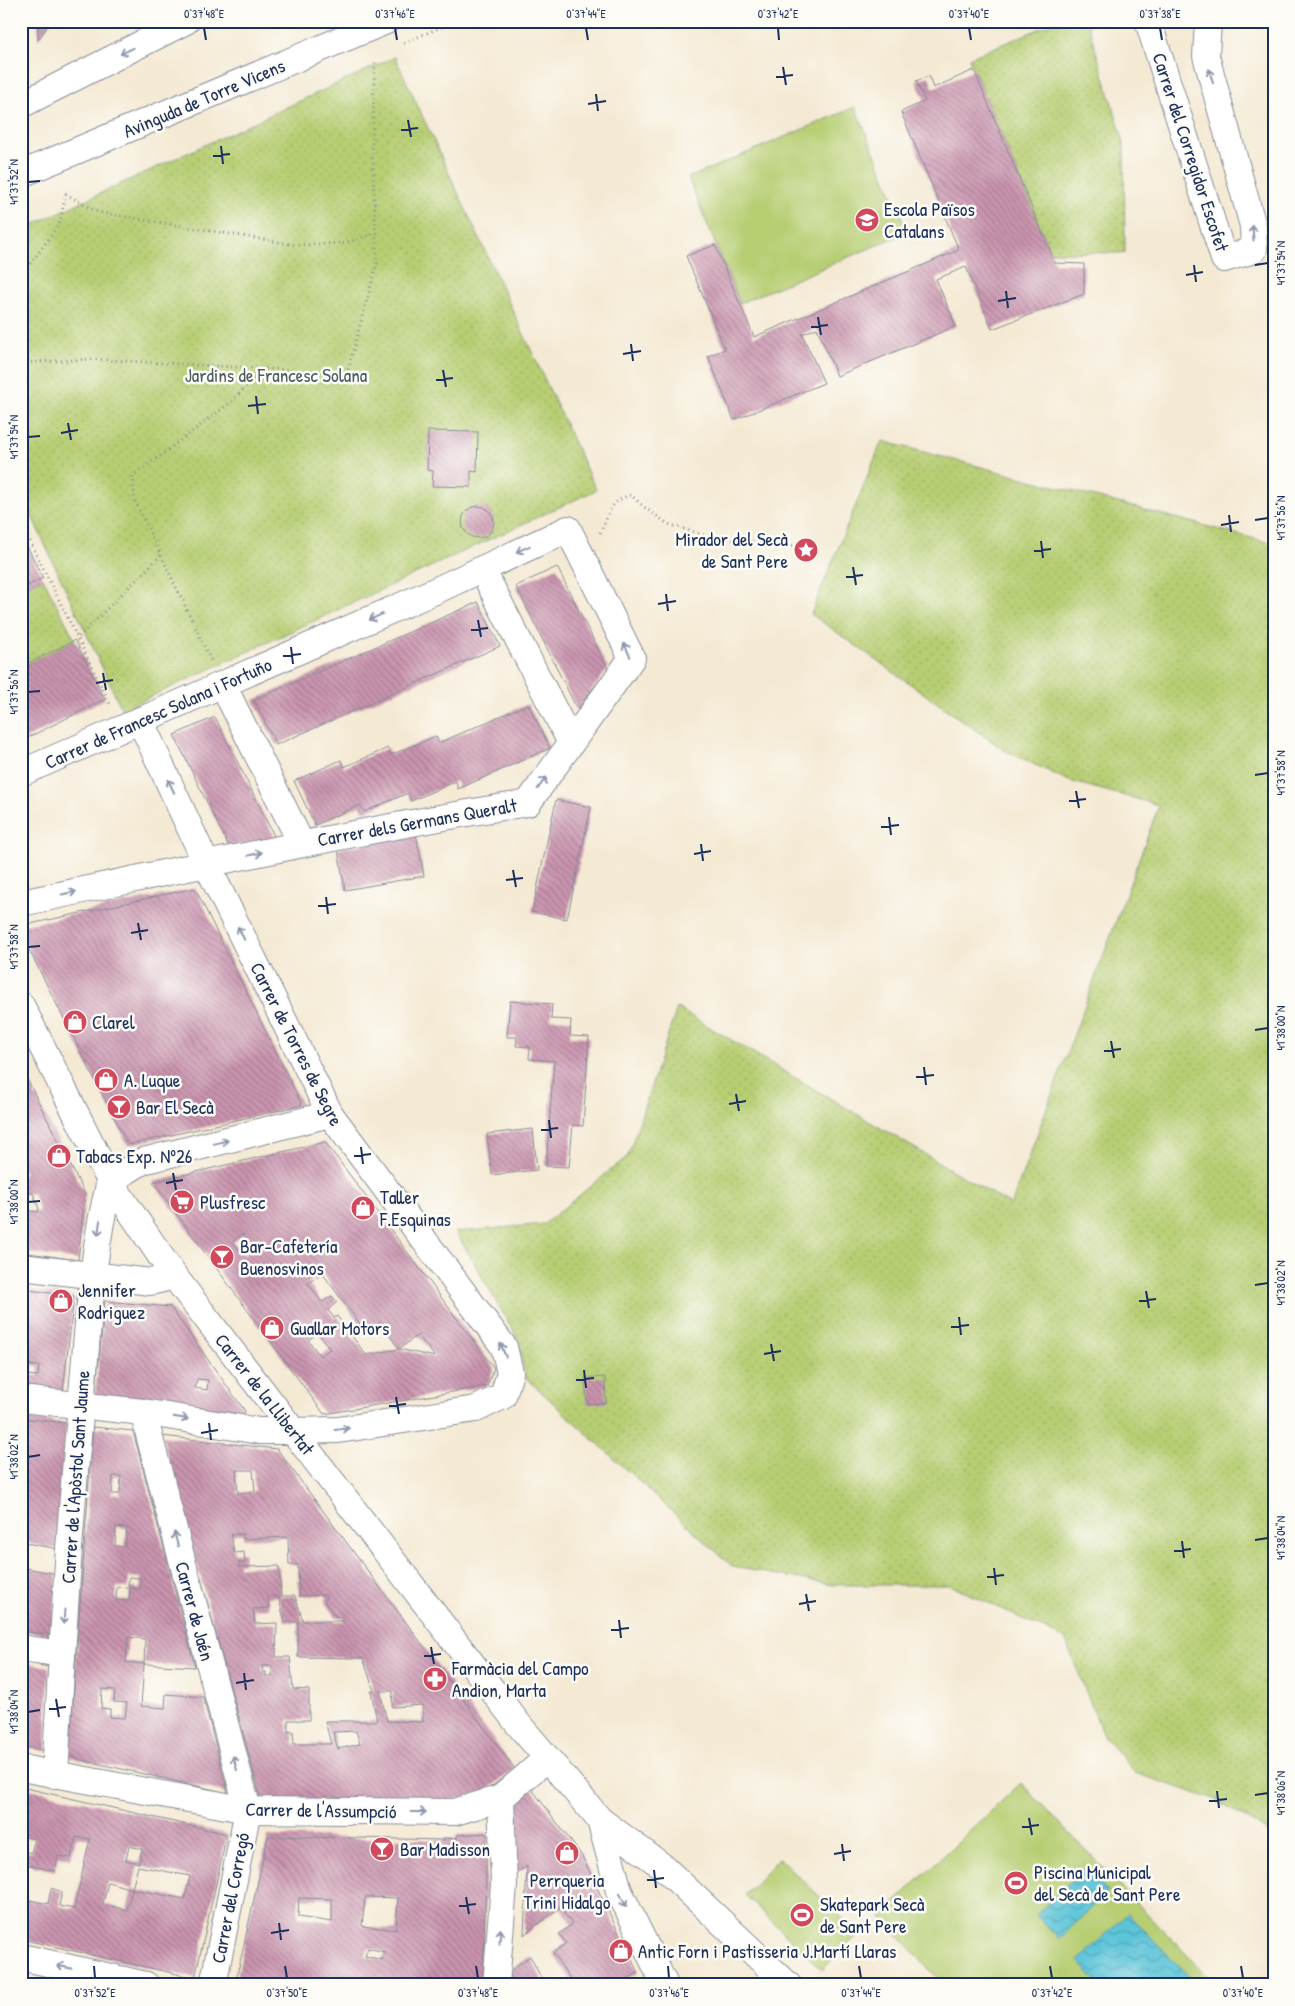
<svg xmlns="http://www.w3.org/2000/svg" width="1295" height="2006" font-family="'Patrick Hand',sans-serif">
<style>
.grass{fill:url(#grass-dots);stroke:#697e68}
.garden{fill:#b7ce73;stroke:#697e68}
.water{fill:url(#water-waves);stroke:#3c7a9c}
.building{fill:url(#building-back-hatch);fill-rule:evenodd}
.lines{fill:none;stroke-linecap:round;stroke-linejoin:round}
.minor-casing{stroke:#888c98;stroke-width:28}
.path{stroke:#888c98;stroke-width:3;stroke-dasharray:1 4;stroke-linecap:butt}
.minor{stroke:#fff;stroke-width:26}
.oneway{stroke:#8d97ae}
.ticks{fill:none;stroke:#1b2f5e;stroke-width:2}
.labels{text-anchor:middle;stroke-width:5;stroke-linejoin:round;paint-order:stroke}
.street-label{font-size:19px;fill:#1b2f5e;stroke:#fdfcf7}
.poi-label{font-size:19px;fill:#1b2f5e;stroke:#fdfcf7;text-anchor:start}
.park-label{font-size:19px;fill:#4a5f64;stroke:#fdfcf7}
.neatline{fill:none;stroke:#1b2f5e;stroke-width:2}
.ticks-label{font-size:12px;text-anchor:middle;fill:#1b2f5e}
</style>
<defs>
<pattern id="grass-dots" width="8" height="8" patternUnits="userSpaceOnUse" patternTransform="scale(1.25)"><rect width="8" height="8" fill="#b7ce73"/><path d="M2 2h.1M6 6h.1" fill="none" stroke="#9db166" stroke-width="1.8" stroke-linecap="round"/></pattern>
<pattern id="water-waves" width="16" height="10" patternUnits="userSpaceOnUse" patternTransform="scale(1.25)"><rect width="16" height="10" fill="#5cc4d9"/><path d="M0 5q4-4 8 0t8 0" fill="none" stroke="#4ba0b3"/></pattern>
<pattern id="building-back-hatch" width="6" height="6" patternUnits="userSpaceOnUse" patternTransform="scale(1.25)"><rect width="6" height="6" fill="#ca94ae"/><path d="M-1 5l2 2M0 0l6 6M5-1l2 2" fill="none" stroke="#a37991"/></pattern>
</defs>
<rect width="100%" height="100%" fill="#fdfcf7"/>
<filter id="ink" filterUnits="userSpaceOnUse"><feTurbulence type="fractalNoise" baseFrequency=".02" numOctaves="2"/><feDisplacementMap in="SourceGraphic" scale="10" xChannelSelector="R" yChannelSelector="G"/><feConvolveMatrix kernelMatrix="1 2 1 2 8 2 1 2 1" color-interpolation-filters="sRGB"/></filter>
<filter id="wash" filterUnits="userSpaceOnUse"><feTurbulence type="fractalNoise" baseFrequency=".0096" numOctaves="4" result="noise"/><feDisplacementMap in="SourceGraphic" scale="20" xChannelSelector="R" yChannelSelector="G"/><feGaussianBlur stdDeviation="1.12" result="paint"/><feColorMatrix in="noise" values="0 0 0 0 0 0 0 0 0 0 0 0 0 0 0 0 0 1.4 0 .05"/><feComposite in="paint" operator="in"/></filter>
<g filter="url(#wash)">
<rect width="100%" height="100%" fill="#f4e9d3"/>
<g class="grass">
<path d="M1058 21H1087L1124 143 1125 253 1051 252 969 58Z"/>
<path d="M395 57 596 490 122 710 21 493V230Z"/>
<path d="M882 441 1274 544V1836L1219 1801 1135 1773 1104 1737 1065 1639 950 1585H833L733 1567 526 1378 517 1337 456 1232 544 1224 628 1156 677 1008 1011 1205 1159 805 1069 781 1004 750 811 614Z"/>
<path d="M43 578 75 640 21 667V589Z"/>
</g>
<g class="garden">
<path d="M855 107 908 232 740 303 688 178Z"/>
<path d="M1021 1783 1216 1985H944L880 1916Z"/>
<path d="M779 1858 859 1934 822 1970 745 1895Z"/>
</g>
<g class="water">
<path d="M1085 1868 1108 1892 1059 1939 1036 1915Z"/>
<path d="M1128 1913 1197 1985H1101L1078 1961Z"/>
</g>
<g id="blocks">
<g class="building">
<path d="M38 21H51L38 40Z"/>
<path d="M974 70 1055 263 1084 264V294L992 329 966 267 936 279 956 326 837 376 817 328 802 334 824 383 734 420 708 356 725 349 686 256 715 245 754 337 959 250 901 112 925 101 916 81 929 76 933 88Z"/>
<path d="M428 431 478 432 477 472 471 471V487L432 486 433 471 427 470Z"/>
<circle cx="478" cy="522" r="16"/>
<path d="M21 534 43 578 21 589Z"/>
<path d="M557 567 608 669 577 709 516 586Z"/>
<path d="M478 602 500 646 276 745 254 700Z"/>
<path d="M75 640 105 699 21 741V667Z"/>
<path d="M528 704 550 748 458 789 456 781 411 801 408 793 364 812 360 805 315 825 294 781 341 760 344 767 388 748 391 755 436 736 439 743Z"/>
<path d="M215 717 260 807 275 838 229 847 174 735Z"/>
<path d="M556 800 591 807 567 919 532 912Z"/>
<path d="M416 834 424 876 345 890 338 849Z"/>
<path d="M195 888 302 1105 128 1145 21 934V926Z"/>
<path d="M510 1001 552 1004 551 1019 571 1020 570 1036 589 1037 583 1126 573 1125 569 1167 546 1166 554 1061 529 1059 530 1047 516 1046 517 1037H507Z"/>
<path d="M21 1067 85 1194 78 1260 21 1252V1210L38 1212 39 1209 33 1193 21 1194V1175L25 1174 21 1166Z"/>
<path d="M533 1129 537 1170 492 1175 487 1134Z"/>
<path d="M325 1142 494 1368 487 1386 324 1414 153 1182ZM243 1234 253 1248 244 1255 233 1242ZM322 1273 366 1332 380 1322 399 1349 418 1335 435 1357 399 1349 366 1355 337 1316 334 1318 328 1310 337 1302 332 1296 322 1302 308 1283ZM318 1333 330 1349 320 1356 308 1340Z"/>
<path d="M21 1289 74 1296 63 1391 21 1385ZM24 1365 39 1366 38 1376 23 1375Z"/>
<path d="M105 1301 170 1307 245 1411 243 1414 95 1396ZM197 1379 208 1380 207 1390 195 1388Z"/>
<path d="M605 1377 606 1403 587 1404 585 1378Z"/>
<path d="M21 1418 66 1423 58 1549 21 1542Z"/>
<path d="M93 1427 133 1431 195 1667 144 1664 145 1639 128 1637 126 1662 144 1664 141 1706 165 1708 166 1694 203 1697 228 1793 69 1757ZM113 1476H121L120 1494H112ZM116 1527 127 1528 125 1547 115 1546ZM129 1577 141 1578 140 1589 130 1588 129 1601 116 1600 117 1587 128 1588ZM102 1689 115 1690 114 1702 127 1703 125 1718 110 1717V1709L101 1708Z"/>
<path d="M162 1436 277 1449 515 1769 484 1792 432 1805 261 1799ZM236 1470H253L255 1491 238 1493ZM231 1534H243V1539L288 1537 289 1565H298L299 1596 326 1595 325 1602 336 1617H343L344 1621H303L295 1596H281L279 1566 239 1567V1563H245L244 1552 234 1553ZM278 1596 285 1622H298V1657L363 1658 374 1691H371L377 1721H325L331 1744H294L293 1731 288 1732V1720H309V1690L293 1689 290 1657H276L277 1623 255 1624 253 1609 269 1608 268 1597ZM262 1666H272V1677H266V1672H263ZM380 1691H393L392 1707 423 1705V1722L387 1721ZM356 1731 360 1744 338 1749 333 1732Z"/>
<path d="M21 1567 57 1574 53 1635 21 1631Z"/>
<path d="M21 1662 49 1667 46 1751 21 1746Z"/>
<path d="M21 1787 227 1834 195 1978 21 1939V1898L48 1904 51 1888 62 1892 59 1906 74 1909 90 1839 76 1837 71 1858 58 1856 55 1871 21 1863V1850L31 1853 35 1839 21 1836ZM129 1846 142 1849 139 1863 126 1860ZM138 1866 190 1876 185 1899 132 1889 127 1910 103 1904 108 1882 132 1889Z"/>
<path d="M531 1788 582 1856 638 1973 616 1985H560L570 1979 553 1953 566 1943 559 1934 572 1924 560 1907 524 1935 527 1866 516 1873 511 1802Z"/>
<path d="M487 1833 483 1985H386L387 1983 375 1980 374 1985H235L268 1836 444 1840V1838L457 1839V1835ZM365 1897 398 1898 396 1930 362 1926ZM299 1898 332 1899V1922L298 1917ZM368 1948 385 1952 382 1960 365 1956Z"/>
<path d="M530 1956 545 1985H507V1973Z"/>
</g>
</g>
</g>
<g filter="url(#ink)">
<use href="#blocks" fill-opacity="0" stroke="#888c98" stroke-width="1"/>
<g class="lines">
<defs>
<g id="minor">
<path d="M1148 21 1224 259 1254 250 1253 226 1206 56 1208 21"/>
<path d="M21 105 186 21"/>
<path d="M21 174 386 21"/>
<path d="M482 569 571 743"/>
<path d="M223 685 301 843"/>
<path d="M21 773 437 590 568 529 632 658 528 803C358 830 190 868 21 903"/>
<path d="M21 1005 110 1181 174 1276 519 1725 600 1820 619 1891 665 1985"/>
<path d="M21 1267 151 1282 174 1276"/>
<path d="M21 1399 143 1412 259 1431H294L338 1430 476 1409 503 1396 510 1373 504 1347 330 1114 207 865 140 720"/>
<path d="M143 1412 248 1810 213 1985"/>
<path d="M21 1648 62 1654"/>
<path d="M21 1768 248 1810 455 1812 501 1798 547 1758"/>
<path d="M55 1775C62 1652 69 1528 81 1405 88 1330 91 1255 110 1181L143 1161 330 1114"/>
<path d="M600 1820 662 1866 788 1985"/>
<path d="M21 1957 146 1985"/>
<path d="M496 1985 504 1885 501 1798"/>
</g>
</defs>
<use href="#minor" class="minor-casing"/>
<g class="path">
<path d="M404 43 455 21"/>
<path d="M21 276 59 225 66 194 97 212 296 245 345 243 377 233"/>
<path d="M21 363 89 359 347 373 377 263 372 144 375 63"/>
<path d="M21 523 110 704"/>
<path d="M600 533C610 514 608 501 631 495L644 507 668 524 710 537 797 546"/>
<path d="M79 637 161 555"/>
<path d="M211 660 135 501 133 476 230 403 264 368"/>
</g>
<use href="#minor" class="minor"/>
</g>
<defs><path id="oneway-shaft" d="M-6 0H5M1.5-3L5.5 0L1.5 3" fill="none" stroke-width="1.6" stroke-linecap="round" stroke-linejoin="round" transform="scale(1.25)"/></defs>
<g class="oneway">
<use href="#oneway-shaft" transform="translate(127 51) rotate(153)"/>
<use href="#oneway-shaft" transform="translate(1211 76) rotate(-106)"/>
<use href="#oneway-shaft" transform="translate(1253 233) rotate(-94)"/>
<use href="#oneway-shaft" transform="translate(523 549) rotate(155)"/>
<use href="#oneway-shaft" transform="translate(376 617) rotate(156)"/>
<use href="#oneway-shaft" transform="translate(627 650) rotate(-116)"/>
<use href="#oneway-shaft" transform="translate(542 783) rotate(-54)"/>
<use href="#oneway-shaft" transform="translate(171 786) rotate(-115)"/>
<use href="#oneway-shaft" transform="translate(255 854) rotate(-13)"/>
<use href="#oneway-shaft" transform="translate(69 893) rotate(-12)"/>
<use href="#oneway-shaft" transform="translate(241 933) rotate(-116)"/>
<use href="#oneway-shaft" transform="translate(221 1142) rotate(-14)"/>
<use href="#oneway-shaft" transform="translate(99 1228) rotate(98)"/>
<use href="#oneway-shaft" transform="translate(503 1350) rotate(-112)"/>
<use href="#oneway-shaft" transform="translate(181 1418) rotate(9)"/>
<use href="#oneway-shaft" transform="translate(342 1429) rotate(-7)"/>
<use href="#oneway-shaft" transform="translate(176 1539) rotate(-105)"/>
<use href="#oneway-shaft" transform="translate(64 1617) rotate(94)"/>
<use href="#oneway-shaft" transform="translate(235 1763) rotate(-105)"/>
<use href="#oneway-shaft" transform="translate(419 1812)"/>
<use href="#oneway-shaft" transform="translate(623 1900) rotate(64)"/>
<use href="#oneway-shaft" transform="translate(500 1936) rotate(-86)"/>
<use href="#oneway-shaft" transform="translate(64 1967) rotate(-168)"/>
</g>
</g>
<path class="ticks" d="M204 28 206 40M395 28 397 40M586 28 588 40M778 28 779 40M969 28 971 40M1160 28 1162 40M783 67 786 85M776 77 793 75M596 94 598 111M588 104 606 101M408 120 411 137M401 130 418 128M221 146 223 164M213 156 230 154M28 182 40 181M1194 265 1196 282M1255 265 1268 263M1186 275 1203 272M1006 291 1008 308M998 301 1016 298M818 317 821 335M811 327 828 325M631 344 633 361M623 354 641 351M443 370 446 387M436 380 453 378M256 396 258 414M248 406 266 404M68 423 71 440M61 433 78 430M28 437 40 436M1229 515 1231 532M1255 520 1268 518M1221 525 1239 522M1041 541 1043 558M1034 551 1051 549M853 567 856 585M846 577 863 575M666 594 668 611M658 604 676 601M478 620 481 637M471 630 488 628M291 647 293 664M283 656 301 654M103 673 106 690M96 683 113 680M28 692 40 691M1255 775 1268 773M1076 791 1079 808M1069 801 1086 799M889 817 891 835M881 827 899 825M701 844 703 861M694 854 711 851M513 870 516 887M506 880 523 878M326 897 328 914M318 906 336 904M138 923 141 940M131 933 148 930M28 947 40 946M1255 1030 1268 1028M1111 1041 1114 1058M1104 1051 1121 1049M924 1067 926 1085M916 1077 934 1075M736 1094 739 1111M729 1104 746 1101M549 1120 551 1138M541 1130 558 1128M361 1147 363 1164M354 1156 371 1154M173 1173 176 1190M166 1183 183 1180M28 1202 40 1201M1255 1285 1268 1283M1146 1291 1149 1308M1139 1301 1156 1299M959 1317 961 1335M951 1327 969 1325M771 1344 774 1361M764 1354 781 1351M584 1370 586 1388M576 1380 594 1378M396 1397 399 1414M389 1406 406 1404M209 1423 211 1440M201 1433 218 1430M28 1457 40 1455M1255 1540 1268 1538M1182 1541 1184 1558M1174 1551 1191 1549M994 1568 996 1585M987 1577 1004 1575M806 1594 809 1611M799 1604 816 1601M619 1620 621 1638M611 1630 629 1628M431 1647 434 1664M424 1656 441 1654M244 1673 246 1690M236 1683 254 1680M56 1699 59 1717M49 1709 66 1707M28 1712 40 1710M1217 1791 1219 1808M1255 1795 1268 1793M1209 1801 1227 1799M1029 1818 1032 1835M1022 1827 1039 1825M842 1844 844 1861M834 1854 851 1851M654 1870 656 1888M647 1880 664 1878M466 1897 469 1914M459 1906 476 1904M279 1923 281 1940M271 1933 289 1930M94 1966 95 1978M285 1966 287 1978M476 1966 478 1978M668 1966 669 1978M859 1966 861 1978M1050 1966 1052 1978M1241 1966 1243 1978"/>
<defs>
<symbol id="school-disc" viewBox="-11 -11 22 22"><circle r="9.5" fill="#d1495b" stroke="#fdfcf7"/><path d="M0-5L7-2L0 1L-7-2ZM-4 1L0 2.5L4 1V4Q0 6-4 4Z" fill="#fff"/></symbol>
<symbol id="sight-disc" viewBox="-11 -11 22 22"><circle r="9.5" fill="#d1495b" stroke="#fdfcf7"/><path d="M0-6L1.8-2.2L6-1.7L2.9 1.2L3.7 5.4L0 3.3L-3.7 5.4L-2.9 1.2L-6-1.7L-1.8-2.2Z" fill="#fff"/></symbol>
<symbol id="shop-disc" viewBox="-11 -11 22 22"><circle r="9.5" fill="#d1495b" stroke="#fdfcf7"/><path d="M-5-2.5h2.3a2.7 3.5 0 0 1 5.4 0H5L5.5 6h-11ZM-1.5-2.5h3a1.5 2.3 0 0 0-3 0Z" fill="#fff"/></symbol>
<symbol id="bar-disc" viewBox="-11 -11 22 22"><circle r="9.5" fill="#d1495b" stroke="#fdfcf7"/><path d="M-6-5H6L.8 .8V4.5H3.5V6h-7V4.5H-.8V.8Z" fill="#fff"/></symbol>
<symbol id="supermarket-disc" viewBox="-11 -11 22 22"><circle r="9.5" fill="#d1495b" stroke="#fdfcf7"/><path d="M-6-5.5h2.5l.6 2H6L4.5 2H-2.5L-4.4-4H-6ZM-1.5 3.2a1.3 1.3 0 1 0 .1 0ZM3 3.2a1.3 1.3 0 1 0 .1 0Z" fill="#fff"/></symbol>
<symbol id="pharmacy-disc" viewBox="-11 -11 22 22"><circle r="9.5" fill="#d1495b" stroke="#fdfcf7"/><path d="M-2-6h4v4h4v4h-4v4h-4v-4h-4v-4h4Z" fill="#fff"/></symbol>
<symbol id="stadium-disc" viewBox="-11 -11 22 22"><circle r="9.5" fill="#d1495b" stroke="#fdfcf7"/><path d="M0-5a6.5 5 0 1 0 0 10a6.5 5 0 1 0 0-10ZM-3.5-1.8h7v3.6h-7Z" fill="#fff"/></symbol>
</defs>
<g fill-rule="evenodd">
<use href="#school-disc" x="853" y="206" width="28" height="28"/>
<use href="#sight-disc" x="792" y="536" width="28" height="28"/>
<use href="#shop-disc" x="61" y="1008" width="28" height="28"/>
<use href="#shop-disc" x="92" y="1066" width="28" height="28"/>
<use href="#bar-disc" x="105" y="1093" width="28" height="28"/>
<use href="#shop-disc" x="45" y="1142" width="28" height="28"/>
<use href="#supermarket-disc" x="168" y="1188" width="28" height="28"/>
<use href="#shop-disc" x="349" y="1194" width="28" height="28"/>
<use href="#bar-disc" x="208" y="1243" width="28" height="28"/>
<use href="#shop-disc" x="47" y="1287" width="28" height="28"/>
<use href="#shop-disc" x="258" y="1314" width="28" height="28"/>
<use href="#pharmacy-disc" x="421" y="1665" width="28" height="28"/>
<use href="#bar-disc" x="368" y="1835" width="28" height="28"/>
<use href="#shop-disc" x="553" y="1839" width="28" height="28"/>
<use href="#stadium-disc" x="1002" y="1869" width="28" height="28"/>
<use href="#stadium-disc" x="788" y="1901" width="28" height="28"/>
<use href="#shop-disc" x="607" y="1937" width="28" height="28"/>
</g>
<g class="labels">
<g class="street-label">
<text transform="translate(204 98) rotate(-23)" y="7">Avinguda de Torre Vicens</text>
<text transform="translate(1191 152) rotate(72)" y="7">Carrer del Corregidor Escofet</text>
<text transform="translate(158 713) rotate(-24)" y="7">Carrer de Francesc Solana i Fortuño</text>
<text transform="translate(417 822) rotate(-10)" y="7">Carrer dels Germans Queralt</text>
<text transform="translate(297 1044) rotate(63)" y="7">Carrer de Torres de Segre</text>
<text transform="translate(265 1394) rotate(52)" y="7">Carrer de la Llibertat</text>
<text transform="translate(75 1477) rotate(-86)" y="7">Carrer de l'Apòstol Sant Jaume</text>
<text transform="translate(195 1611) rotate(75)" y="7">Carrer de Jaén</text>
<text transform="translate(321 1810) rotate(1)" y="7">Carrer de l'Assumpció</text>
<text transform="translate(230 1898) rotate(-79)" y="7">Carrer del Corregó</text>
</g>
<g class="poi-label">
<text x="884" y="216">Escola Països<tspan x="884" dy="22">Catalans</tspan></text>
<text x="788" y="546" text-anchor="end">Mirador del Secà<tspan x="788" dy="22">de Sant Pere</tspan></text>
<text x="92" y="1029">Clarel</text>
<text x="124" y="1087">A. Luque</text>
<text x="136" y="1114">Bar El Secà</text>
<text x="76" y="1163">Tabacs Exp. Nº26</text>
<text x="380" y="1204">Taller<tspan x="380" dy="22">F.Esquinas</tspan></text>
<text x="200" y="1209">Plusfresc</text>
<text x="240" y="1253">Bar-Cafetería<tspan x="240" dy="22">Buenosvinos</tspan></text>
<text x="78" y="1297">Jennifer<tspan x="78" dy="22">Rodriguez</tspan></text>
<text x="290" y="1335">Guallar Motors</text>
<text x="452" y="1675">Farmàcia del Campo<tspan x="452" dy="22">Andion, Marta</tspan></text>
<text x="400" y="1856">Bar Madisson</text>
<text x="1034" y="1879">Piscina Municipal<tspan x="1034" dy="22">del Secà de Sant Pere</tspan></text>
<text x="567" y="1887" text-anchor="middle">Perrqueria<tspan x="567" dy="22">Trini Hidalgo</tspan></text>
<text x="820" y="1911">Skatepark Secà<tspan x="820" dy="22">de Sant Pere</tspan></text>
<text x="638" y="1958">Antic Forn i Pastisseria J.Martí Llaras</text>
</g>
<g class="park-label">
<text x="276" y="382">Jardins de Francesc Solana</text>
</g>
</g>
<rect width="1295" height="2006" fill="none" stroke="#fdfcf7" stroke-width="55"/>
<rect x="28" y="28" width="1240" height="1950" class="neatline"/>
<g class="ticks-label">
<text x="204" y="18">0°37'48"E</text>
<text x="395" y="18">0°37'46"E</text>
<text x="586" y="18">0°37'44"E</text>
<text x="778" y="18">0°37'42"E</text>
<text x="969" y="18">0°37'40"E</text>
<text x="1160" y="18">0°37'38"E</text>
<text transform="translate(14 182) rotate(-90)" y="4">41°37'52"N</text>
<text transform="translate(1281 263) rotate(-90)" y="4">41°37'54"N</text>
<text transform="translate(14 437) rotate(-90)" y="4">41°37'54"N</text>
<text transform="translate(1281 518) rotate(-90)" y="4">41°37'56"N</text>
<text transform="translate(14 692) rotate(-90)" y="4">41°37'56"N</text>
<text transform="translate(1281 773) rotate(-90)" y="4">41°37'58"N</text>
<text transform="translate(14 947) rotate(-90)" y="4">41°37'58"N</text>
<text transform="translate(1281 1028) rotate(-90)" y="4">41°38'00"N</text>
<text transform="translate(14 1202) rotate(-90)" y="4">41°38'00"N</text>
<text transform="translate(1281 1283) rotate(-90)" y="4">41°38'02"N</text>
<text transform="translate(14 1457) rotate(-90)" y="4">41°38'02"N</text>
<text transform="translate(1281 1538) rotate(-90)" y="4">41°38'04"N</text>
<text transform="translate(14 1712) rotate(-90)" y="4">41°38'04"N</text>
<text transform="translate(1281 1793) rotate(-90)" y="4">41°38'06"N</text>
<text x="95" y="1997">0°37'52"E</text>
<text x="287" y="1997">0°37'50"E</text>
<text x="478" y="1997">0°37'48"E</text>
<text x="669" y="1997">0°37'46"E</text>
<text x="861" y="1997">0°37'44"E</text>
<text x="1052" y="1997">0°37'42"E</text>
<text x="1243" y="1997">0°37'40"E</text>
</g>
</svg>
